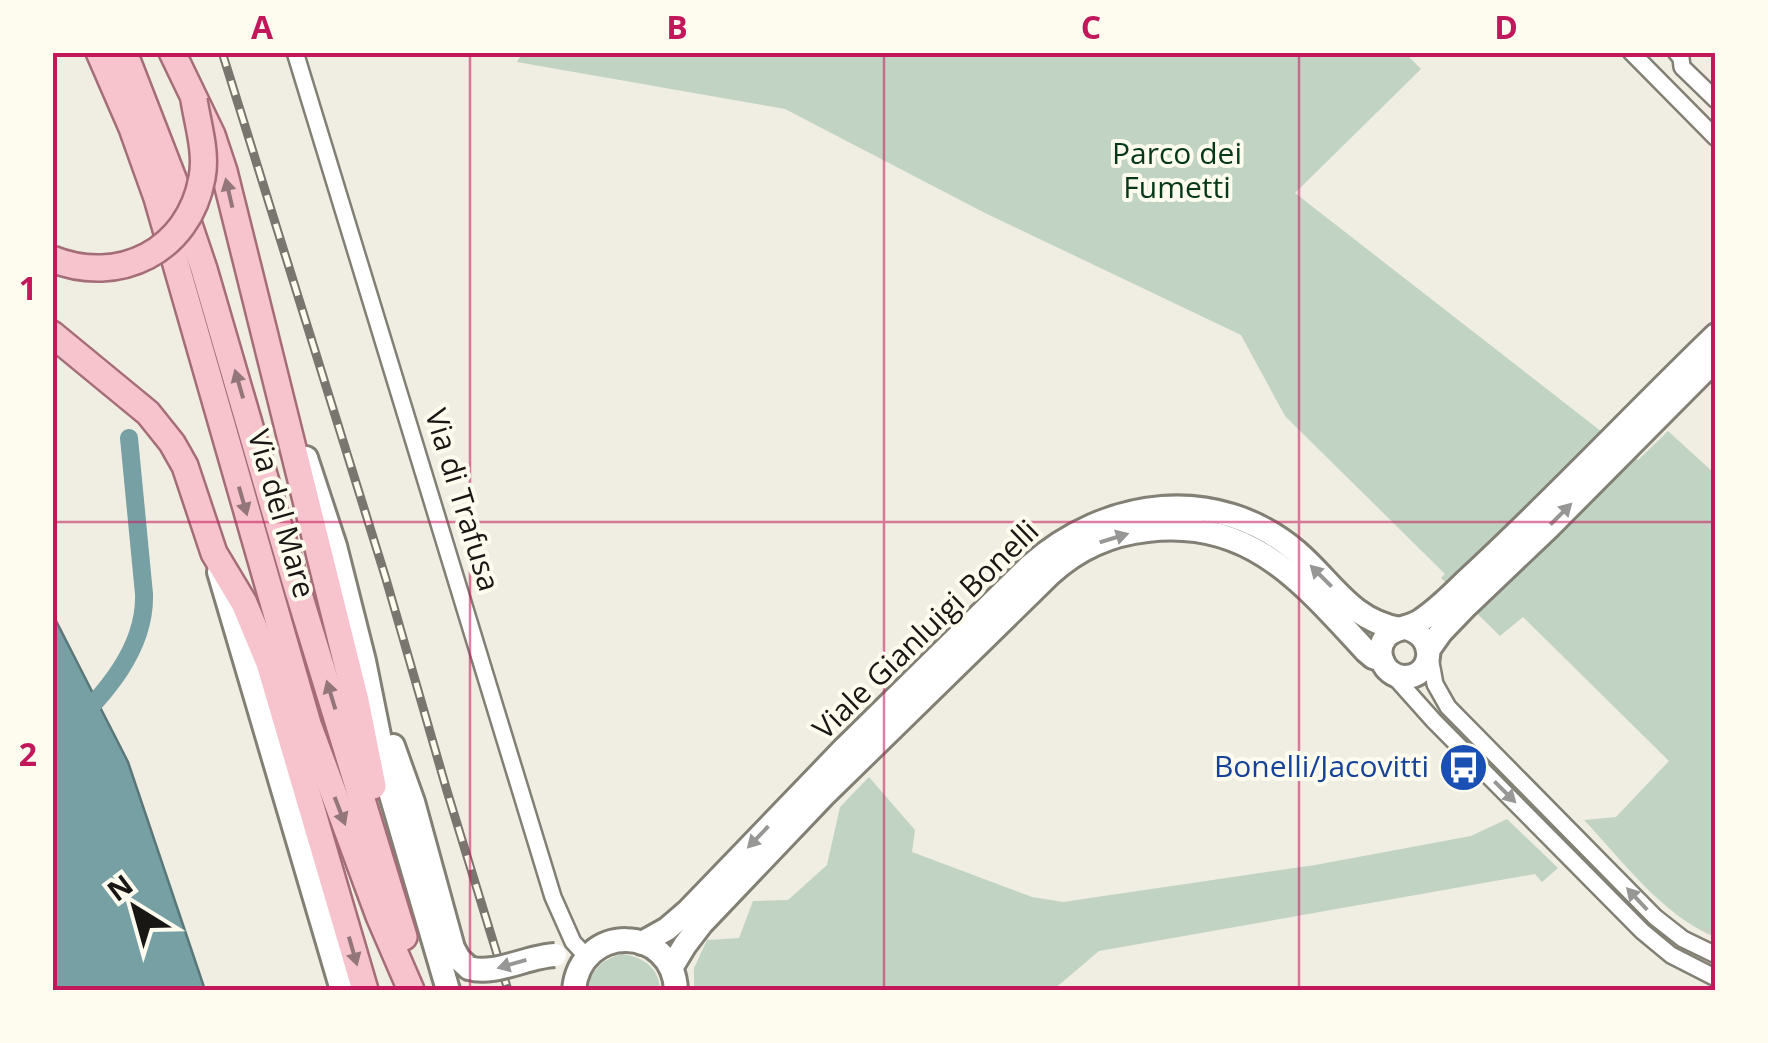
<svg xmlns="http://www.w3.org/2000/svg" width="1768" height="1043" font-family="'Open Sans',sans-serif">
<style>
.green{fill:#c1d4c4}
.water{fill:#77a0a5;stroke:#5a7779;stroke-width:2.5}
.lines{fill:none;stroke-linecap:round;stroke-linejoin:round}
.canal{stroke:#77a0a5;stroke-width:18}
.street-casing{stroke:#828075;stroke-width:20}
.secondary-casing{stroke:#828075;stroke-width:28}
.primary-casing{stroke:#a56d77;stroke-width:30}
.street{stroke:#fff;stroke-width:15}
.secondary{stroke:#fff;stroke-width:22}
.primary{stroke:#f7c4ce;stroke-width:25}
.rail-casing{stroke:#78766f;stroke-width:9}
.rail{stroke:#fefbef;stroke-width:5;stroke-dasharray:15;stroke-linecap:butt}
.secondary-bridge-casing{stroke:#828075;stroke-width:28;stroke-linecap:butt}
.primary-bridge-casing{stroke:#a56d77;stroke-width:30;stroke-linecap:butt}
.secondary-bridge{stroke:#fff;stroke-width:22}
.primary-bridge{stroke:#f7c4ce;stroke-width:25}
.oneway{fill:#93767a}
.oneway2{fill:#979795}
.grid{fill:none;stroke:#c2185b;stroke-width:2.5;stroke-opacity:0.55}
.labels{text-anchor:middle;stroke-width:8;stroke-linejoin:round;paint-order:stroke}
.park-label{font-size:30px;fill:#053819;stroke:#fefbef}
.street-label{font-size:30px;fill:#181713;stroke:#fefbef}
.transit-label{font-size:30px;fill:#164399;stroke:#fefbef;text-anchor:end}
.neatline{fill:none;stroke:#c2185b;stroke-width:4}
.grid-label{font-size:32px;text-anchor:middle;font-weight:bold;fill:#c2185b}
</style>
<rect width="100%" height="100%" fill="#f0ede2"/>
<g class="green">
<path d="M523 52 1405 53 1421 69 1295 193 1638 460 1668 431 1715 474V937C1664 917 1621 859 1584 820L1616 817 1669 761 1523 617 1500 636 1441 578 1445 574 1285 416 1241 335 985 213 785 109 517 62Z"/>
<path d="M869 777 915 830 912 852 1032 897 1063 902 1315 865 1471 836 1507 819 1558 868 1542 882 1535 874 1099 951 1053 990H694V968L707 940 739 938 753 901 788 900 827 865 840 807Z"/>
<path d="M622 954C644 957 659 968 660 990H588C590 970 603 959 622 954Z"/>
</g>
<path class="water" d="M52 613 128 762 205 990H53Z"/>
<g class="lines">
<path class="canal" d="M52 748C92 705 146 658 144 594L129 438"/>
<defs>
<g id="street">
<path d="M295 52 553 897 573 942 587 957"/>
<path d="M1631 52 1716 138"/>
<path d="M1676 52 1681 58 1682 67 1716 100"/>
<path d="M1430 657 1435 684 1448 707 1655 917 1683 939 1716 955"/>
<path d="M1392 674 1434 721 1642 931 1671 955 1716 978"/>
</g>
<g id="secondary">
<path d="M306 458 335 546 364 661 391 795 448 990"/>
<path d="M219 572 342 990"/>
<path d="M1406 628C1438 636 1434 678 1403 677 1383 675 1374 651 1386 637 1395 627 1409 628 1420 621 1437 610 1452 595 1466 581 1552 502 1632 416 1716 335"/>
<path d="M1429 649 1441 632 1466 606 1550 526 1716 359"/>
<path d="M393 746 413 802 453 948 459 959 469 968"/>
<path d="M642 943 667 929 689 910 845 748 1030 566C1106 499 1216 483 1297 552 1333 583 1350 620 1400 629"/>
<path d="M671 968 685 945 701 924 823 796 1050 574C1077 549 1110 534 1147 530 1250 517 1303 583 1366 651L1373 657 1382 660"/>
<path d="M574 990C580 923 673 924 676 990"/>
</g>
<g id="primary">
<path d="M99 52 132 128 157 198 308 724 379 916 411 990"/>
<path d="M124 52 176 186 204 269 295 581 404 937"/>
<path d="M172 52 212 135 224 171 356 701 373 786"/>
<path d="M52 334 148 413 172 443 185 466 214 553 244 603 269 663 365 990"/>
</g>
</defs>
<use href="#street" class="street-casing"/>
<use href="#secondary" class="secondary-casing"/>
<use href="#primary" class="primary-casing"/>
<use href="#street" class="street"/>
<use href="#secondary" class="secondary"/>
<use href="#primary" class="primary"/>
<defs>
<path id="rail" d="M222 52 386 579 447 791 508 990"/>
</defs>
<use href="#rail" class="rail-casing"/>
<use href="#rail" class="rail"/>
<defs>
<path id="secondary-bridge" d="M469 968C494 976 528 956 555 955"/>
<path id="primary-bridge" d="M52 259C119 286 189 251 202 178 207 153 198 125 194 100"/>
</defs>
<use href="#secondary-bridge" class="secondary-bridge-casing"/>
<use href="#primary-bridge" class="primary-bridge-casing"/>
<use href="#secondary-bridge" class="secondary-bridge"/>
<use href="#primary-bridge" class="primary-bridge"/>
</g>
<defs><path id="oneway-solid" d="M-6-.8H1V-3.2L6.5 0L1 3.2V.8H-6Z" transform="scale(2.5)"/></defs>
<g class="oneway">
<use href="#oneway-solid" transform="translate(229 193) rotate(-103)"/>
<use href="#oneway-solid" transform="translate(239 384) rotate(-106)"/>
<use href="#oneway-solid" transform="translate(243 501) rotate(74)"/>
<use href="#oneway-solid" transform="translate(331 695) rotate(-107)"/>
<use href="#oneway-solid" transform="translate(340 811) rotate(69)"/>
<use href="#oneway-solid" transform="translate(353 951) rotate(74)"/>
</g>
<g class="oneway2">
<use href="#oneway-solid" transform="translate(1561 514) rotate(-45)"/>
<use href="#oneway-solid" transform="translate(1114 538) rotate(-17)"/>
<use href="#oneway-solid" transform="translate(1321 576) rotate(-135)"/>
<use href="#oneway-solid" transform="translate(1505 792) rotate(45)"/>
<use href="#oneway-solid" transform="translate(758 837) rotate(134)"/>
<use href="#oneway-solid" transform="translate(1637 899) rotate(-133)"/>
<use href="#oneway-solid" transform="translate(512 964) rotate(164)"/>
</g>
<path class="grid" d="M470 52V990M884 52V990M1299 52V990M52 522H1716"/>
<defs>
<symbol id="bus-disc" viewBox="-11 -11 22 22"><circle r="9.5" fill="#1a4fb4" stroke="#fefbef"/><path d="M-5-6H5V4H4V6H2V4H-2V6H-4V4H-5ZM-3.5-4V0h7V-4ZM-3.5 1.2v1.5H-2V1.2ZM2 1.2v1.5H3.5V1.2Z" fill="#fff"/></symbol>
</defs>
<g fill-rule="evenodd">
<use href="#bus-disc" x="1436" y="740" width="55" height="55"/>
</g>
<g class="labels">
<g class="park-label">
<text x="1177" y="164">Parco dei<tspan x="1177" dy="34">Fumetti</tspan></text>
</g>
<g class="street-label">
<text transform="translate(462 500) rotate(73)" y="10">Via di Trafusa</text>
<text transform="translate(281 514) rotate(74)" y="10">Via del Mare</text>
<text transform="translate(926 630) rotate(-44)" y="10">Viale Gianluigi Bonelli</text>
</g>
<g class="transit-label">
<text x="1429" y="777">Bonelli/Jacovitti</text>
</g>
</g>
<rect width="1768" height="1043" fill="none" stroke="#fefbef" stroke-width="110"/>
<g transform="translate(135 908) rotate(323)" stroke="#fefbef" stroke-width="8" paint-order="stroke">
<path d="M0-8L18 38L0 25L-18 38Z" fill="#181713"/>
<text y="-15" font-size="28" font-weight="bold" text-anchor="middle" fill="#181713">N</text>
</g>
<rect x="55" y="55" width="1658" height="933" class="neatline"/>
<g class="grid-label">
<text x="262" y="39">A</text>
<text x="677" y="39">B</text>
<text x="1091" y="39">C</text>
<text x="1506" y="39">D</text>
<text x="28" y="300">1</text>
<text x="28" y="766">2</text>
</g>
</svg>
